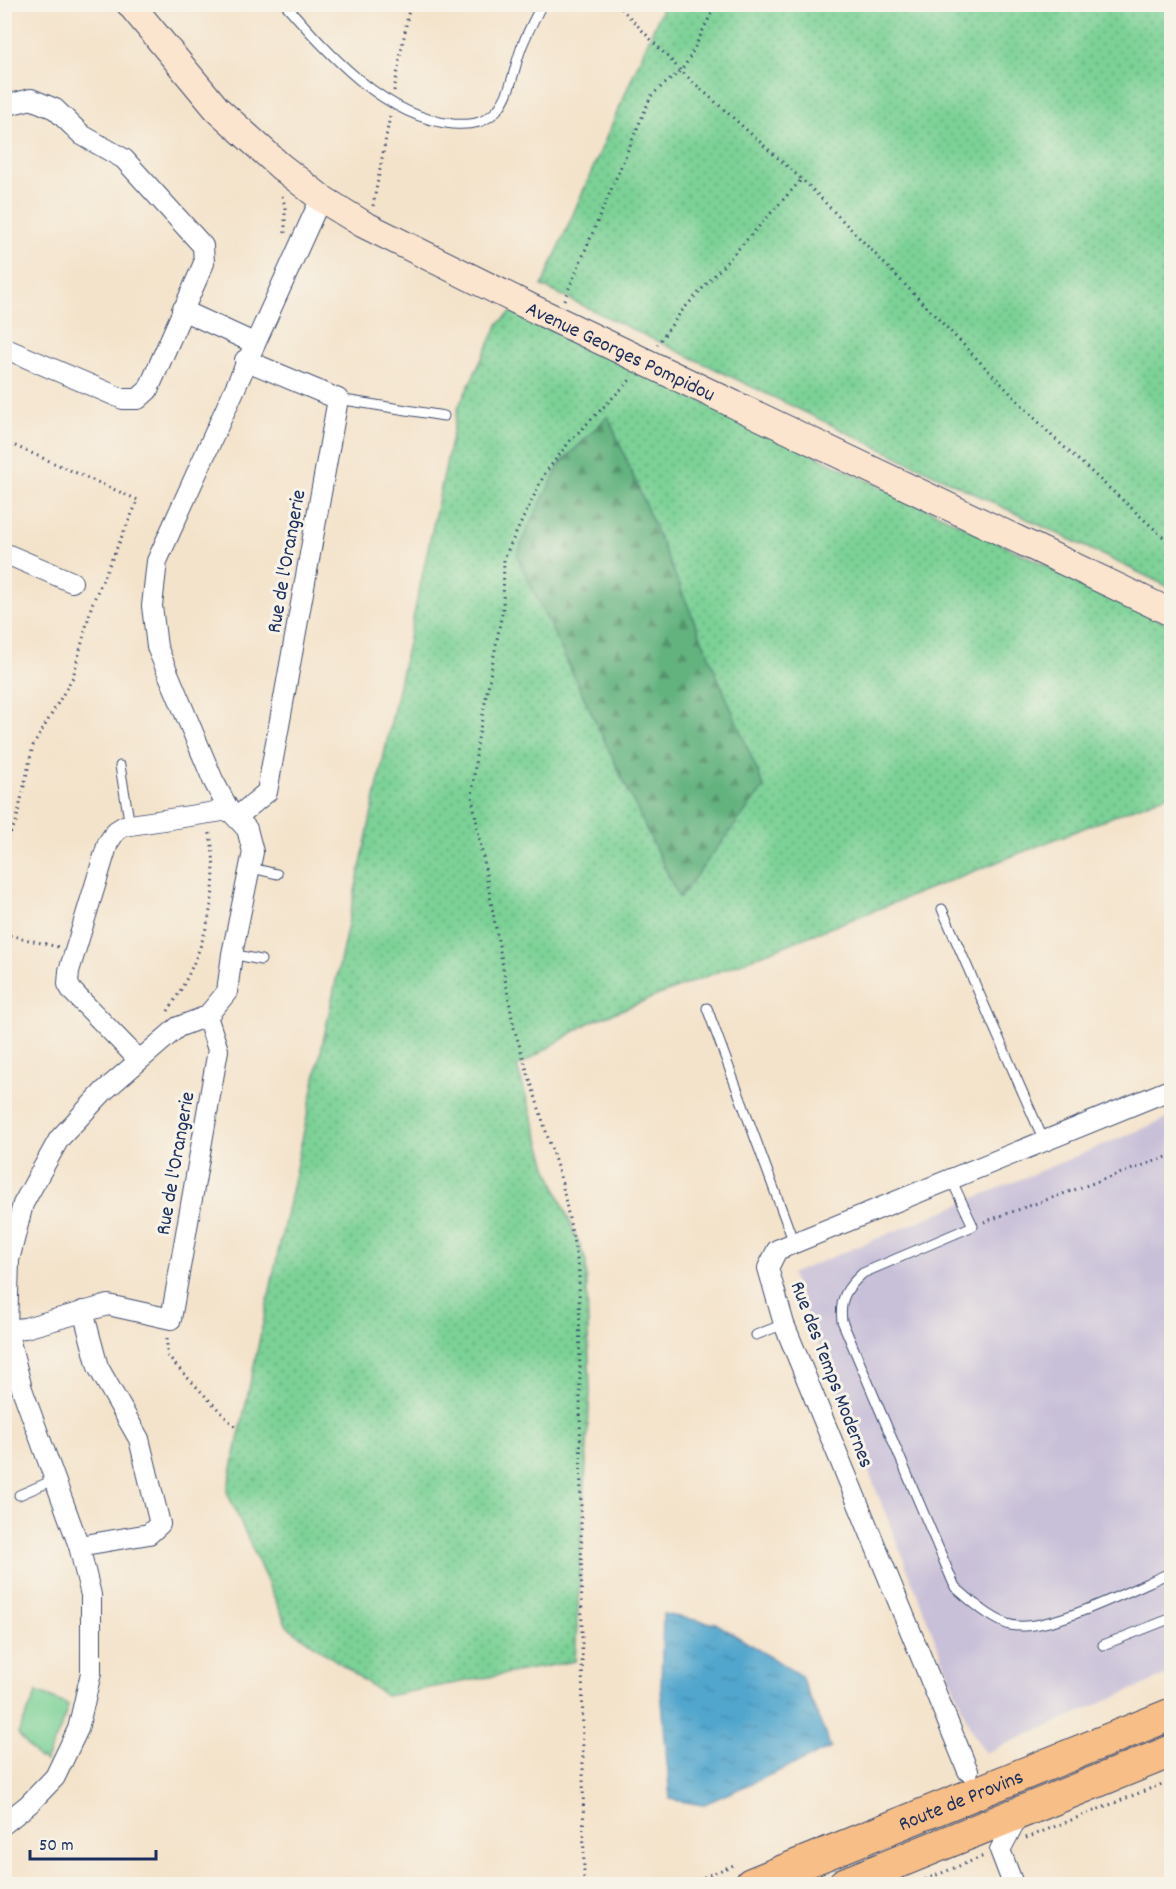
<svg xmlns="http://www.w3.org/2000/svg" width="1176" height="1889" font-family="Dekko,sans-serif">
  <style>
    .industrial { fill: #c8bfd8 }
    .grass { fill: url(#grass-dots); stroke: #4b807a; stroke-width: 1.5 }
    .forest { fill: url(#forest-firs); stroke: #40716e; stroke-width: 1.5 }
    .park { fill: #7bd196; stroke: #4b807a; stroke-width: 1.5 }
    .water { fill: url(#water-ripples); stroke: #366a96; stroke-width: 1.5 }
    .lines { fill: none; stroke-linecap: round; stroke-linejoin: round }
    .lane-casing { stroke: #3c4a6e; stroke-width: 11 }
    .street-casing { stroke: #3c4a6e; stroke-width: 22 }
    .secondary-casing { stroke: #3c4a6e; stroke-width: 29 }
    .primary-casing { stroke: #3c4a6e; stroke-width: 34 }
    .path { stroke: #3c4a6e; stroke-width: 3; stroke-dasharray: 1.5 4.5; stroke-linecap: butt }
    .lane { stroke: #fff; stroke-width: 9 }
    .street { stroke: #fff; stroke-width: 20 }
    .secondary { stroke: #fce5cf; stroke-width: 27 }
    .primary { stroke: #f7be87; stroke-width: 32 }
    .labels { text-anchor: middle; stroke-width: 6; stroke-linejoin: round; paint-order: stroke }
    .street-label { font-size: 21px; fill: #1b2f5e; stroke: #f7f3e8 }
  </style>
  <defs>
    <pattern id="grass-dots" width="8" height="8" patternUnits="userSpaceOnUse" patternTransform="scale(1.5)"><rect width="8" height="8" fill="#7bd196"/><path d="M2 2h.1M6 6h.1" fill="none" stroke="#64aa7e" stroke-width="1.8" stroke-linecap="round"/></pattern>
    <pattern id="forest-firs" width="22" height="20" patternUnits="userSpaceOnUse" patternTransform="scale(1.5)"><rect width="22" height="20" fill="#64b37f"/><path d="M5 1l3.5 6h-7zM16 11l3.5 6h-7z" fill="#52926b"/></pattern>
    <pattern id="water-ripples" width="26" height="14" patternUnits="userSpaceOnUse" patternTransform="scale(1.5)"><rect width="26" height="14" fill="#51a6cd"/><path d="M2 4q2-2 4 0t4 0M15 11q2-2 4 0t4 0" fill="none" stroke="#4288aa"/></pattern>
  </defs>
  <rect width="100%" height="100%" fill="#f7f3e8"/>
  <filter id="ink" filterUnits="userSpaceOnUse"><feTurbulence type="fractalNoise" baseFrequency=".0167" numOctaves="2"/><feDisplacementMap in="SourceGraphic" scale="12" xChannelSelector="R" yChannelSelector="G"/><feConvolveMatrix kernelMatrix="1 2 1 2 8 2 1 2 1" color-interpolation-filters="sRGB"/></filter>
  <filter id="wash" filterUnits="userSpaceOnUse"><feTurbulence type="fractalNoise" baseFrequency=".008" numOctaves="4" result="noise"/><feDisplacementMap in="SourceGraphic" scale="24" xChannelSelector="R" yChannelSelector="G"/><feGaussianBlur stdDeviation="1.35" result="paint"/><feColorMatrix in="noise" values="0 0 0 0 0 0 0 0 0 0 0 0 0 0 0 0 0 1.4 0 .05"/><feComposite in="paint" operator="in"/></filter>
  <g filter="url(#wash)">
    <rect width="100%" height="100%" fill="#f4e3cb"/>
    <polygon class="industrial" points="1171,1117 1171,1673 985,1753 970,1728 791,1274"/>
    <g class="grass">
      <polygon points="664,4 1171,5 1171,588 542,286"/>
      <polygon points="513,311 1171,625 1171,798 1170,794 588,1023 517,1067 548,1169 586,1261 590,1392 575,1661 386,1696 287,1626 227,1492 458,408 499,323"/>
    </g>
    <polygon class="forest" points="608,416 764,787 679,898 517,556 526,532 561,463"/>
    <polygon class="park" points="37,1692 68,1705 63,1723 45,1762 41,1758 39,1759 18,1734"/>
    <polygon class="water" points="663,1614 717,1624 801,1676 831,1748 702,1805 670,1799 661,1688"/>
  </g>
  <g filter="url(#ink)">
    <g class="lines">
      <defs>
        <g id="lane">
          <path d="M285,4C328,53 384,117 453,124C471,125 485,124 498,109C512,92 514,66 522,46C528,31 535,18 542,4"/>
          <polyline points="338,399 444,416"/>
          <polyline points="120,766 130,826"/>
          <polyline points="248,867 277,874"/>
          <polyline points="942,909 1044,1141"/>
          <polyline points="232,954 261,960"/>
          <polyline points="707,1008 794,1243"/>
          <path d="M951,1179L973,1226L863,1273C847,1287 839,1299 842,1321L955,1587C971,1601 987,1616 1007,1624C1042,1637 1136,1587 1172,1572"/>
          <polyline points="756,1335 784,1324"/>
          <polyline points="19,1495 56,1479"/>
          <polyline points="1103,1645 1172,1618"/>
        </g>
        <g id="street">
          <polyline points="4,106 31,99 55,109 82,135 124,159 203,246 204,263 148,390 138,399 123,399 4,348"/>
          <polyline points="182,310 254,343"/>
          <polyline points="4,553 72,582"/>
          <polyline points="237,817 267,792 338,399 245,360"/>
          <polyline points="139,1060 72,991 68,984 69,971 108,843 116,831 124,826 229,810"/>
          <polyline points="7,1330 25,1328 108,1305 171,1319 218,1050 207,1016"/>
          <polyline points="79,1546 149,1534 160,1524 139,1439 98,1367 83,1311"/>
          <polyline points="968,1771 784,1324 768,1268 777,1250 1172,1089"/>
          <polyline points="4,1824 29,1804 55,1777 78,1729 91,1673 91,1595 79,1546 22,1389 7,1330 9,1260 23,1204 59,1139 104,1091 178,1027 207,1016 227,992 232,954 253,852 247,829 229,810 213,780 157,647 152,606 157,561 321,198"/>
          <polyline points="1013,1884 1000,1850 1020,1812"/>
        </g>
        <g id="secondary">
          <path id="s1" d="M130,4L217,109L280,166L321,198L363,224L534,309L1172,613"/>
        </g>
        <g id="primary">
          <path id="s2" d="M751,1884L1172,1714"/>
          <polyline points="844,1884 1172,1751"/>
        </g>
      </defs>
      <use href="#lane" class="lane-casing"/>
      <use href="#street" class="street-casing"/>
      <use href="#secondary" class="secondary-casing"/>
      <use href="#primary" class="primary-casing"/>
      <g class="path">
        <polyline points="617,4 681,71 809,186 1053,437 1172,545"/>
        <polyline points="394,91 410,4"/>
        <polyline points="282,196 285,206 285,234"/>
        <polyline points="373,206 390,116"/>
        <path d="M564,300L651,96C660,87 671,80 680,71C692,60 704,22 718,4"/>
        <polyline points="657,345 681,312 802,179"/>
        <polyline points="4,441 138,500 92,604 73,677 33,746 16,822 4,845"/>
        <polyline points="4,934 58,947"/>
        <path d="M168,1011C202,959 224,893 209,830"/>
        <polyline points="984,1222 1172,1155"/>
        <polyline points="167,1338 167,1356 235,1427"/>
        <polyline points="1026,1838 1172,1780"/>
        <polyline points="584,1884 579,1269 562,1183 514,1028 472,797 477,745 503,608 504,558 545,473 570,441 632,378"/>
        <polyline points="687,1884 736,1864"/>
        <polyline points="914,1884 984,1856"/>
      </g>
      <use href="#lane" class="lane"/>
      <use href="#street" class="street"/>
      <use href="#secondary" class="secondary"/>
      <use href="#primary" class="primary"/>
    </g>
  </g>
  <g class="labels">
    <g class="street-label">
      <text dy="7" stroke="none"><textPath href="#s1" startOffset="610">Avenue Georges Pompidou</textPath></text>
      <text transform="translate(285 561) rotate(-80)" y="7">Rue de l'Orangerie</text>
      <text transform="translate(174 1163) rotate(-80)" y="7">Rue de l'Orangerie</text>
      <text transform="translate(833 1374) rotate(69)" y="7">Rue des Temps Modernes</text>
      <text dy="7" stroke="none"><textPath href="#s2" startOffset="226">Route de Provins</textPath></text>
    </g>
  </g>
  <rect width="1176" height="1889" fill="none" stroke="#f7f3e8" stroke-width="24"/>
  <path d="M30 1850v9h126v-9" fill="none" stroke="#1b2f5e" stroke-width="3"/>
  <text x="39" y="1850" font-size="18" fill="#1b2f5e" stroke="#f7f3e8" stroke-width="4.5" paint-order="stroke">50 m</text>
</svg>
